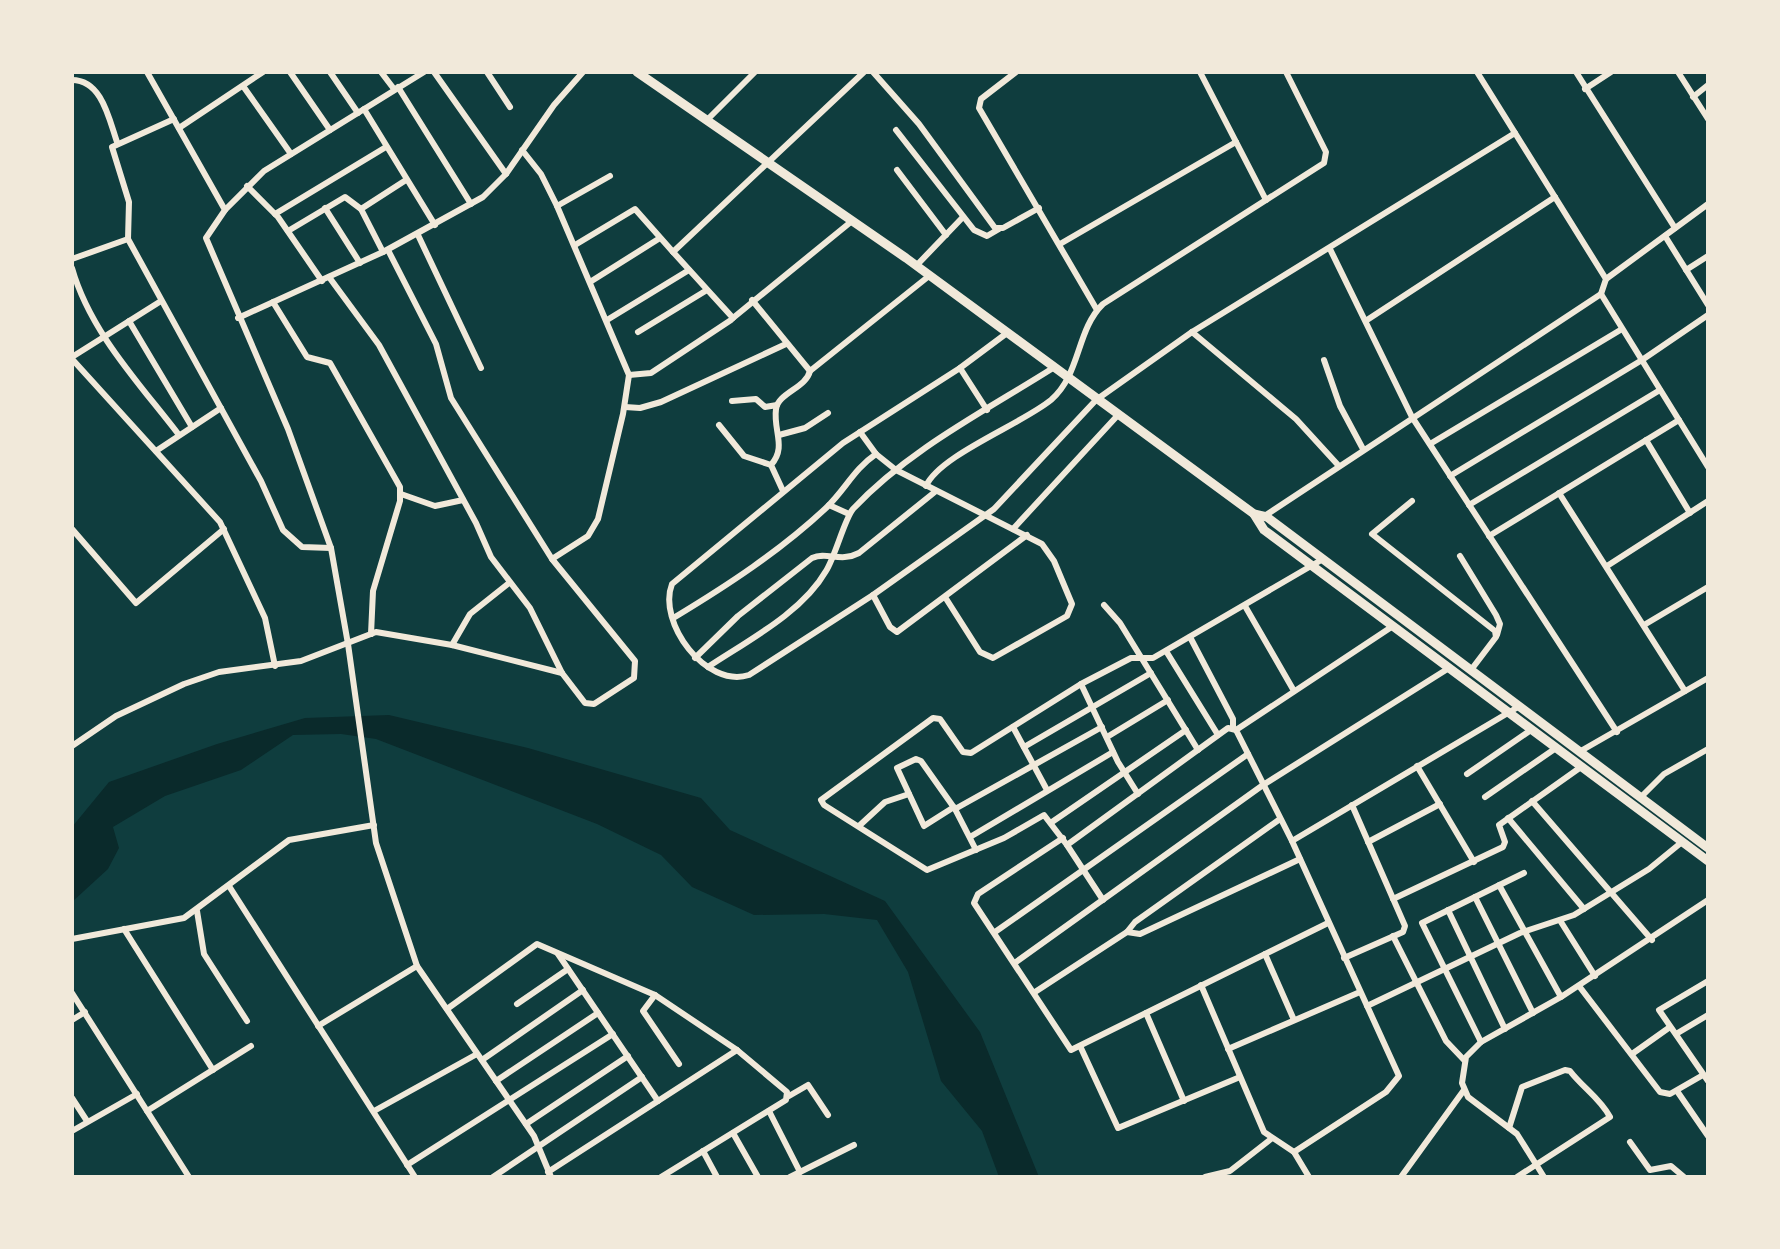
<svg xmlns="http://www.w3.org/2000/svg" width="1780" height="1249" font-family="Georgia,serif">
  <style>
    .water { fill: #0a2a2b }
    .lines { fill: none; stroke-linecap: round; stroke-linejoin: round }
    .minor { stroke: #f1e9da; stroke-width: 6 }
    .trunk { stroke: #f1e9da; stroke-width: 9 }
  </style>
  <rect width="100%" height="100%" fill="#0f3d3e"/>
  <polygon class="water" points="389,715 528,748 701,798 730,830 885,901 980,1032 1039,1177 999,1177 982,1131 941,1081 908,972 877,920 824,914 754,915 692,887 661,855 597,824 376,739 341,734 293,735 241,770 165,796 113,827 119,848 108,869 72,902 72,827 109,782 217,744 305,718"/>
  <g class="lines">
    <g class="minor">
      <polyline points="147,72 225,210 206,238 288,429 331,548 348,644 376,843 417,966 534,1136 551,1177"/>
      <polyline points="290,72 330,130"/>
      <polyline points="330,72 358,113"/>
      <polyline points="381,72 394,89"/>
      <polyline points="434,72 506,174"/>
      <polyline points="487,72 510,107"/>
      <polyline points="873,72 919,124 995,228 1003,228 1039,208"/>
      <polyline points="1016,72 981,99 979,108 1097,310"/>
      <polyline points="1200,72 1266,200"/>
      <polyline points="1477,72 1606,279 1601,294"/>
      <polyline points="1576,72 1675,228"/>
      <polyline points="1678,72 1708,119"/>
      <path d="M72,80C102,80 109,119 117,142"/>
      <polyline points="243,86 291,154"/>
      <polyline points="398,87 471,204"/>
      <polyline points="1585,89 1611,72"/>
      <polyline points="1693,97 1708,85"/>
      <polyline points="364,109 435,225"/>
      <polyline points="174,119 112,147 129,202 128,239 261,481 283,530 302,547 331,548"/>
      <polyline points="706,121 755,72"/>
      <polyline points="179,128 263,72"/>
      <polyline points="896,130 974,230 987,236 999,229"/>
      <polyline points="522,150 541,174 557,206 629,375 623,414 598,519 588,536 552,559"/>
      <polyline points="897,170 946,235"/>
      <polyline points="247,186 278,217 322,281"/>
      <polyline points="557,206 610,176"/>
      <polyline points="325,208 360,263"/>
      <polyline points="225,210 264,171 424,72"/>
      <polyline points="275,214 386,147"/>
      <polyline points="288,231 345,197 361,209"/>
      <polyline points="418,235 481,368"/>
      <polyline points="1665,236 1708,305"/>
      <polyline points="1060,244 1236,142"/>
      <polyline points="575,245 635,209 673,252"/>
      <polyline points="1330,249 1412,417 1617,732"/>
      <polyline points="383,252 361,209 406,180"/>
      <polyline points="72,259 128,239"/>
      <polyline points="916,266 963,217"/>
      <path d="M72,268C90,332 140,384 179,435"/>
      <polyline points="1686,270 1708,256"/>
      <polyline points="329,277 379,345 476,523 491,557 530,608 562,673 585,703 594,704 634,678 635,661 552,559 451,398 436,344 388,250"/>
      <polyline points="1606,279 1708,204"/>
      <polyline points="590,282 660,238"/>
      <polyline points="752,300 810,371 929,276"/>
      <polyline points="273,302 307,357 330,363 400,487 400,501 373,591 371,634"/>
      <polyline points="238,318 383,252 483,197 506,174 554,105 583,72"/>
      <polyline points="733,318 852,221"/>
      <polyline points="607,320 689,270"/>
      <polyline points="1367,320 1555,197"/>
      <polyline points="129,321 192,427"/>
      <polyline points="638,332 707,290"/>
      <polyline points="1192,332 1296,419 1338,465"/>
      <path d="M1007,333L960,368L843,443L672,584C657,622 706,689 749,675L873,595L994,509L1096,400L1192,332L1515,133"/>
      <polyline points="72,357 161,301"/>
      <polyline points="72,359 220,522 265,618 275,666"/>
      <polyline points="1324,360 1340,406 1363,449"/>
      <polyline points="960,368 987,410"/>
      <polyline points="629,375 651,373 731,320 733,318 673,252 864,72"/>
      <polyline points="732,401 756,399 765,407 777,405"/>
      <polyline points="625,407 640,408 661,402 786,344"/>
      <polyline points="719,425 744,456 771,465"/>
      <polyline points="860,432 876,454 896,470 1042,544 1054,561 1072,604 1067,616 993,658 980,652 945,597"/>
      <polyline points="779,435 805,428 828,413"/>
      <polyline points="1646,440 1690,513"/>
      <polyline points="1430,444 1622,329"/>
      <polyline points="156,451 221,408"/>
      <polyline points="1450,476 1642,360 1708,315"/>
      <path d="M926,486C940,455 1020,425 1051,400C1081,374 1076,330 1103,304L1324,163L1326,152L1286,72"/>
      <path d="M783,491L771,465C787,447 773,431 776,409C778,393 806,388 810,371"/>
      <polyline points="1559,493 1685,691"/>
      <polyline points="401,494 435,506 463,500"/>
      <polyline points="1412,501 1372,534 1495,631 1496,637 1471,670"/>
      <polyline points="829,505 849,514"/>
      <polyline points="1469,505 1660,390"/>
      <polyline points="1263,517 1601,294 1708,467"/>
      <polyline points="72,529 136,603 224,529"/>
      <polyline points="1013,529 1118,415"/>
      <polyline points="1489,536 1679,420"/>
      <polyline points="1460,556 1496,615 1500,624 1497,635"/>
      <polyline points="1607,566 1708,501"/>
      <polyline points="873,595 890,627 897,632 1027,535"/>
      <polyline points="1104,605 1120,623 1198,750"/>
      <polyline points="1245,606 1294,691"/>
      <path d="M675,617C728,585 780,551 826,508C845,490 854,469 876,454"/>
      <polyline points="1644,625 1708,587"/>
      <polyline points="1190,637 1233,719 1233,728"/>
      <polyline points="452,645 470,614 509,583"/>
      <polyline points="1166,651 1218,735"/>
      <path d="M695,658L738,616L812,558C827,551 840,563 859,553L936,491"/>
      <path d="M708,667C747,641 802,613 826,571C835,557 845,518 853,509C908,450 985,411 1053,368"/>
      <polyline points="1081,684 1118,762 1138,794"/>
      <polyline points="1013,727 1047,790"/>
      <polyline points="1107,737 1168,700"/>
      <polyline points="72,746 116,716 184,684 219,672 301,661 376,632 452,645 562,673"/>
      <polyline points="1024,747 1151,673"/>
      <polyline points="1579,752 1708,678"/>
      <polyline points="1417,766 1474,862"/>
      <polyline points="1467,774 1531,730"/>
      <polyline points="1485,797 1556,748"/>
      <polyline points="1640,798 1664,774 1708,749"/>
      <polyline points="1532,801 1652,940"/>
      <polyline points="954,807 924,826 897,768 916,759 921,761 955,809 976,850"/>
      <polyline points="955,809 1102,727"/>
      <polyline points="1508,818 1584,909"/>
      <polyline points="1052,822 1186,730"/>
      <polyline points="859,826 885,802 909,794"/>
      <polyline points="970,837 1113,752"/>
      <polyline points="1063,838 978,894 974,903 1071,1050 1328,923"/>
      <polyline points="1292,841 1236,730 1393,626"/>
      <polyline points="1368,842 1440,804"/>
      <polyline points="1067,845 1044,815 1004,838 927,870 824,805 821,800 933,718 940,719 963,752 971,753 1081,684 1131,658 1153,658 1323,559"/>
      <polyline points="1499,885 1561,997"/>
      <polyline points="229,886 415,1177"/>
      <polyline points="1475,897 1533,1013"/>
      <polyline points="1393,899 1503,847 1505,842 1499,825 1581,767"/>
      <polyline points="1103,900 1067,845 1228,728 1236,730"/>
      <polyline points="1448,910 1505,1029"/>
      <polyline points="197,911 204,954 247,1021"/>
      <polyline points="1561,922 1595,976"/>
      <polyline points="124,929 213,1070"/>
      <polyline points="995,932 1248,754"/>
      <polyline points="1127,932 1140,934 1300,859"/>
      <polyline points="1393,936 1446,1041 1465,1061"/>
      <polyline points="72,939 184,918 289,840 374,825"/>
      <polyline points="558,954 658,1101"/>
      <polyline points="1265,954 1294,1020"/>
      <polyline points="1344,958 1403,932 1405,926 1352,805"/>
      <polyline points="1016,962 1263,785 1449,668"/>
      <polyline points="1708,981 1659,1010 1708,1081"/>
      <polyline points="1201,985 1264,1132 1294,1152 1309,1177"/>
      <polyline points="1579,986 1660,1092 1670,1094 1703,1075"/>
      <polyline points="1035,992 1127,932 1135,922 1280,819"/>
      <polyline points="72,993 189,1177"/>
      <polyline points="655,995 643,1011 679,1064"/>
      <polyline points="517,1004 568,969"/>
      <polyline points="1367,1006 1520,933 1574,915 1649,869 1682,842"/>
      <polyline points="447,1009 537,944 655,995 737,1050 787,1092 786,1100 661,1177"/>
      <polyline points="1146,1013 1184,1101"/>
      <polyline points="72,1020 85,1012"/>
      <polyline points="318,1026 417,966"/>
      <polyline points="1676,1034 1708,1015"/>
      <polyline points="1481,1042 1422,923 1524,873"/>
      <polyline points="1081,1048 1118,1128 1240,1077"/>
      <polyline points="1228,1049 1360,992"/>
      <polyline points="1632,1054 1670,1027"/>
      <polyline points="482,1060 583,990"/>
      <polyline points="496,1081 598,1013"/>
      <polyline points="1677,1091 1708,1136"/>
      <polyline points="789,1096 808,1085 828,1115"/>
      <polyline points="72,1098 87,1121"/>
      <polyline points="147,1111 251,1046"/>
      <polyline points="374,1111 477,1054"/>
      <polyline points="769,1111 800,1172"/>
      <polyline points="526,1124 628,1056"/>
      <path d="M1509,1128L1522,1087L1565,1070L1570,1071C1583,1088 1600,1098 1610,1117L1517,1177"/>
      <polyline points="72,1131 137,1094"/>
      <polyline points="733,1133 758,1177"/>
      <polyline points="1630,1142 1650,1170 1671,1166 1684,1177"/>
      <polyline points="703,1151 717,1177"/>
      <polyline points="1294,1152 1386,1092 1399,1076 1292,841 1518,707"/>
      <polyline points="407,1165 613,1034"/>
      <polyline points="548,1172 737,1050"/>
      <polyline points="493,1177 642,1077"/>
      <polyline points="790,1177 854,1145"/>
      <polyline points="1205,1177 1230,1171 1271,1139"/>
      <polyline points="1401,1177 1464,1090"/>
      <polyline points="1544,1177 1517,1134 1468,1097 1462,1083 1466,1057 1481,1042 1561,997 1708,900"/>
    </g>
    <g class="trunk">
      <polyline points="637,72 906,258 1254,514 1267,517 1708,848"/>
      <polyline points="1254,514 1264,530 1708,861"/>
    </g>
  </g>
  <rect width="1780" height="1249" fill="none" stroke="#f1e9da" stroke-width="148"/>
</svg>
